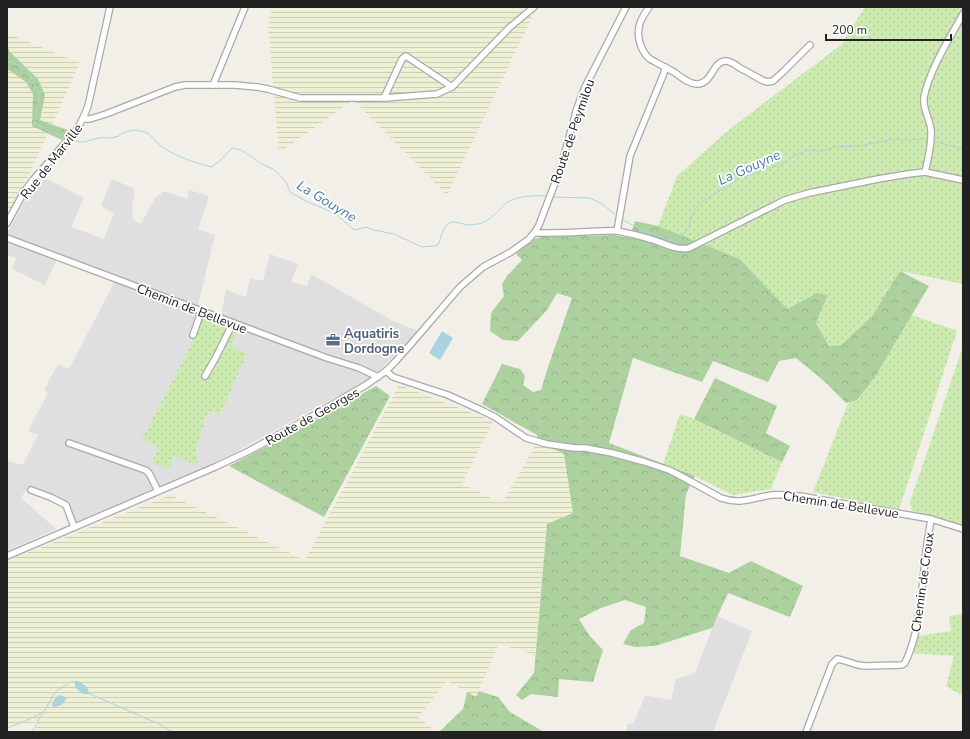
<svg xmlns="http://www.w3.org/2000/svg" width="970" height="739" font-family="'Nunito Sans',sans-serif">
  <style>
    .residential { fill: #e0dfdf }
    .farmland { fill: url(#farmland-rules) }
    .grass { fill: url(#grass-dots) }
    .forest { fill: url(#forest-crowns) }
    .water { fill: #aad3df }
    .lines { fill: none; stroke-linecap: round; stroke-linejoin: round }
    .stream { stroke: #aad3df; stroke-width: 1 }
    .minor-casing { stroke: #a9a9a9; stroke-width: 8 }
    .minor { stroke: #fff; stroke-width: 5.5 }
    .labels { text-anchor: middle; stroke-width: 3.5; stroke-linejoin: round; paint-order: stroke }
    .street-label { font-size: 13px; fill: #222; stroke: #fff }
    .service-label { font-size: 13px; font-weight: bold; fill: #4e5e75; stroke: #fff; text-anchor: start }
    .water-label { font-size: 14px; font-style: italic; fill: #4a7aab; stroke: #fff }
  </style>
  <defs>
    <pattern id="farmland-rules" width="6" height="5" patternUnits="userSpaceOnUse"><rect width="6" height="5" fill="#eef0d5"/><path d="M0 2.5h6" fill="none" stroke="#ccceb7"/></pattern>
    <pattern id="grass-dots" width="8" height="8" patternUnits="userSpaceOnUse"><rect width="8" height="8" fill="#cdebb0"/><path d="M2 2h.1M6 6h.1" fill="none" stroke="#b0c997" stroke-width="1.8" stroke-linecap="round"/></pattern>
    <pattern id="forest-crowns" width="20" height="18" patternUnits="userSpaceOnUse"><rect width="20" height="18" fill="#add19e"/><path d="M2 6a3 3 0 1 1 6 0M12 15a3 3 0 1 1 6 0" fill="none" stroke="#95b388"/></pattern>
  </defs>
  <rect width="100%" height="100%" fill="#f2efe9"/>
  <g class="residential">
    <polygon points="41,176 84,198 71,227 104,239 114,213 101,206 112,179 135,189 132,209 133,220 141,224 155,198 164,191 187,199 189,190 209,196 198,229 215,235 198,305 221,314 226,290 246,297 250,278 263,281 270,254 298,264 291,282 307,286 311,274 393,321 418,331 380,370 365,383 330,400 234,453 199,470 76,522 69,504 28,487 21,498 56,529 7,551 7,461 23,465 38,435 28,431 48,393 44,390 58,364 69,369 117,277 59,255 45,285 12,269 16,258 7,255 7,233 33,186"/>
    <polygon points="717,616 752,631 713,732 627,732 627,724 634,723 645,695 671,700 676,679 695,673"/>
  </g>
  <g class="farmland">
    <polygon points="272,7 537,7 447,195 353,100 279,153 268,27"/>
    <polygon points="7,33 80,63 16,203 7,217"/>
    <polygon points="399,385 493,421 462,484 502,503 538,441 564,454 573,513 547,524 535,655 499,644 476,697 447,681 418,717 437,732 34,732 38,722 7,726 7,561 170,495 305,560"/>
  </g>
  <g class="grass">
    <polygon points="865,7 963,7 963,284 900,271 872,316 841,345 829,346 816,323 828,295 817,293 787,309 740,259 658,226 677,176 731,128 841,45"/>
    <polygon points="204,315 238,328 231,347 247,353 220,415 208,410 196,449 198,465 174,457 169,468 151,464 159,447 142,439 185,358"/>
    <polygon points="912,315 957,331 899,510 813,492 847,406 850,402 857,400 875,377"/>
    <polygon points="963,346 963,526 912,511 910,502"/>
    <polygon points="680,414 694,419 782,462 771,489 733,495 695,476 663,464"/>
    <polygon points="963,614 963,696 946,686 954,656 911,653 918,636 951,631 949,616"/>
  </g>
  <g class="forest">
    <polygon points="7,45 10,52 38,79 45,95 40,120 70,131 62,140 32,126 33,94 26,82 7,69"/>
    <polygon points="635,221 658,226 740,259 787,309 817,293 828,295 816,323 829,346 841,345 872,316 900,271 929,286 875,377 857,400 846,403 824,381 796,358 779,361 768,382 713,361 702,382 633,358 609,443 695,476 686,494 680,556 729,573 751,561 803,586 790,617 728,593 712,628 655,646 635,647 623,644 631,630 644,623 646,607 625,600 601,608 579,619 589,635 603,650 593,682 559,679 558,697 531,694 522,700 516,695 534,673 547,524 573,513 564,454 538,441 537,435 482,404 502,364 520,369 525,376 523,385 533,392 541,390 548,367 572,298 557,293 547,310 518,341 503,340 490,331 491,313 504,296 502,284 507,276 522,260 516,254 531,240 541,237 614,235 630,238"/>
    <polygon points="715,378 777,406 766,433 790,446 782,462 694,419"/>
    <polygon points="376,386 390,396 324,517 229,466 277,441"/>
    <polygon points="479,691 498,697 510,712 544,732 439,732 463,709 467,692 476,697"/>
  </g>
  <g class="water">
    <polygon points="442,331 453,338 440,360 429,353"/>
    <path d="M75,681H78C83,684 90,687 88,694C82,695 79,691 75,687Z"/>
    <path d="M60,695L67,698C63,704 61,706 54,707L52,705C53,700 56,697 60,695Z"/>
  </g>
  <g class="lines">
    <g class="stream">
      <polyline points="7,60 13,63 22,66 28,72 39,93 39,104 35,117 35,123 47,130 68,138"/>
      <path d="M71,139C83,146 89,139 100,138C105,137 110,139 115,137C118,137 118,136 121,134C127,131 134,129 141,131C151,132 156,144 165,149C179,157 195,163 211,167L221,160L232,148L241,150L262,164L273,169L279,174L287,184L290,192L304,200L336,214L354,230L366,227L374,230L394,234L422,247L434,246L438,245C441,238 443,227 449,223C454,220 462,224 467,225C471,225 476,224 479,224C492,221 499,208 508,202C516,196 537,195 547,196"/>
      <polyline points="933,141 963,149"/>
      <polyline points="552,197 590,198 602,204 617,216"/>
      <polyline points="621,219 644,231 677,242 681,239 688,228 695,209 700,204 714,194 730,185 740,178 779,165 798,154 807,150 821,151 834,147 859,146 894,139 903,140 928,139"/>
      <polyline points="71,682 75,682"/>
      <polyline points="88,693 161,725 168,730 175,732"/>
      <path d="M7,728C13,726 41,715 44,711C53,699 51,691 68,684"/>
      <polyline points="32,732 43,713"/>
    </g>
    <defs>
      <g id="minor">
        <path d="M649,7C646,12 642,17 640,23C636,35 640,51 650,59C653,61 658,63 661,65C665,67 670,70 674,72C681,77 690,85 698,84C713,83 713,59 727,61C732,62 736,65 740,68C748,72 756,77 764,81L768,82L773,81L784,71L810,45"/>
        <polyline points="213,85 245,7"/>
        <polyline points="384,98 402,59 406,56 452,87"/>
        <polyline points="83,119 90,119 106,114 175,87 185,85 235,85 257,87 268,89 300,98 384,98 437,94 452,87 509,28 534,7"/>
        <path d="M925,172C928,159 932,144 931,130C930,119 922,108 924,97C930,69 949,39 963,14"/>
        <path d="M7,223L24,192L33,180L74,133C81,124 84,117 88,106L110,7"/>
        <polyline points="617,231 630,156 664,73 665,67"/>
        <path d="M535,232L537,233C551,233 566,233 580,232C593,232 605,230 617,231C629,233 640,236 650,239C663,242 675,251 689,248L785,200L809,193L878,179L908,174L925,172L963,180"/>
        <polyline points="7,238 327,358 359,368 378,377"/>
        <polyline points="193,335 199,318 200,311"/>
        <path d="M386,371L393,377L448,395L481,410L495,417L526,438L547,444L575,448H585L612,453L645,462L669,470L677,474L721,498C741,505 752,498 771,495C781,494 790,495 800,496L931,519L963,529"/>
        <polyline points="205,376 216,357 233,323"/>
        <polyline points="69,443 145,470 149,473 158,491"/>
        <polyline points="31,490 50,497 66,505 74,527"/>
        <polyline points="7,556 215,467 249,451 309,418 366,385 386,371 395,362 411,344 460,287 483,267 511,252 529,239 535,232 539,225 561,167 577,108 585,87 626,7"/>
        <path d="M806,732L832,664L837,659L842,660L858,665L865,666L902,665L905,663C920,631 921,596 925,561C926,547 929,533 931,519"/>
      </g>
    </defs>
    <use href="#minor" class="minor-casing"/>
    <use href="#minor" class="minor"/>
  </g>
  <defs>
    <symbol id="office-bare" viewBox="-9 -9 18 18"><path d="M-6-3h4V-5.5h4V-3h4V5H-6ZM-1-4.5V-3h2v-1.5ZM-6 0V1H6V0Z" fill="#5c6f8a" stroke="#fff" stroke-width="2.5" paint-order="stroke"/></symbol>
  </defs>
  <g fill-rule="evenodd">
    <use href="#office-bare" x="323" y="330" width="20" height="20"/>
  </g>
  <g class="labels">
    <g class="street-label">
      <text transform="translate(572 131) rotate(-71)" y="5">Route de Peymilou</text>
      <text transform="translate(51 161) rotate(-52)" y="5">Rue de Marville</text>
      <text transform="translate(192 308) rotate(21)" y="5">Chemin de Bellevue</text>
      <text transform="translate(312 416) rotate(-29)" y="5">Route de Georges</text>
      <text transform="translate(841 504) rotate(9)" y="5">Chemin de Bellevue</text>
      <text transform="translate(922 582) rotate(-82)" y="5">Chemin de Croux</text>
    </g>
    <g class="service-label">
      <text x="344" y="338">Aquatiris<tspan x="344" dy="15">Dordogne</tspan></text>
    </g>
    <g class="water-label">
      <text transform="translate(749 167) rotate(-24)" y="5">La Gouyne</text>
      <text transform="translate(327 201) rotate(31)" y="5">La Gouyne</text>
    </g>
  </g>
  <rect width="970" height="739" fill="none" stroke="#222222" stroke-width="16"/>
  <path d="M826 34v6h125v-6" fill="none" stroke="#222222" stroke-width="2"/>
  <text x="832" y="34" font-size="12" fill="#222222" stroke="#ffffff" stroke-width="3" paint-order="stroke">200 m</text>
</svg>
